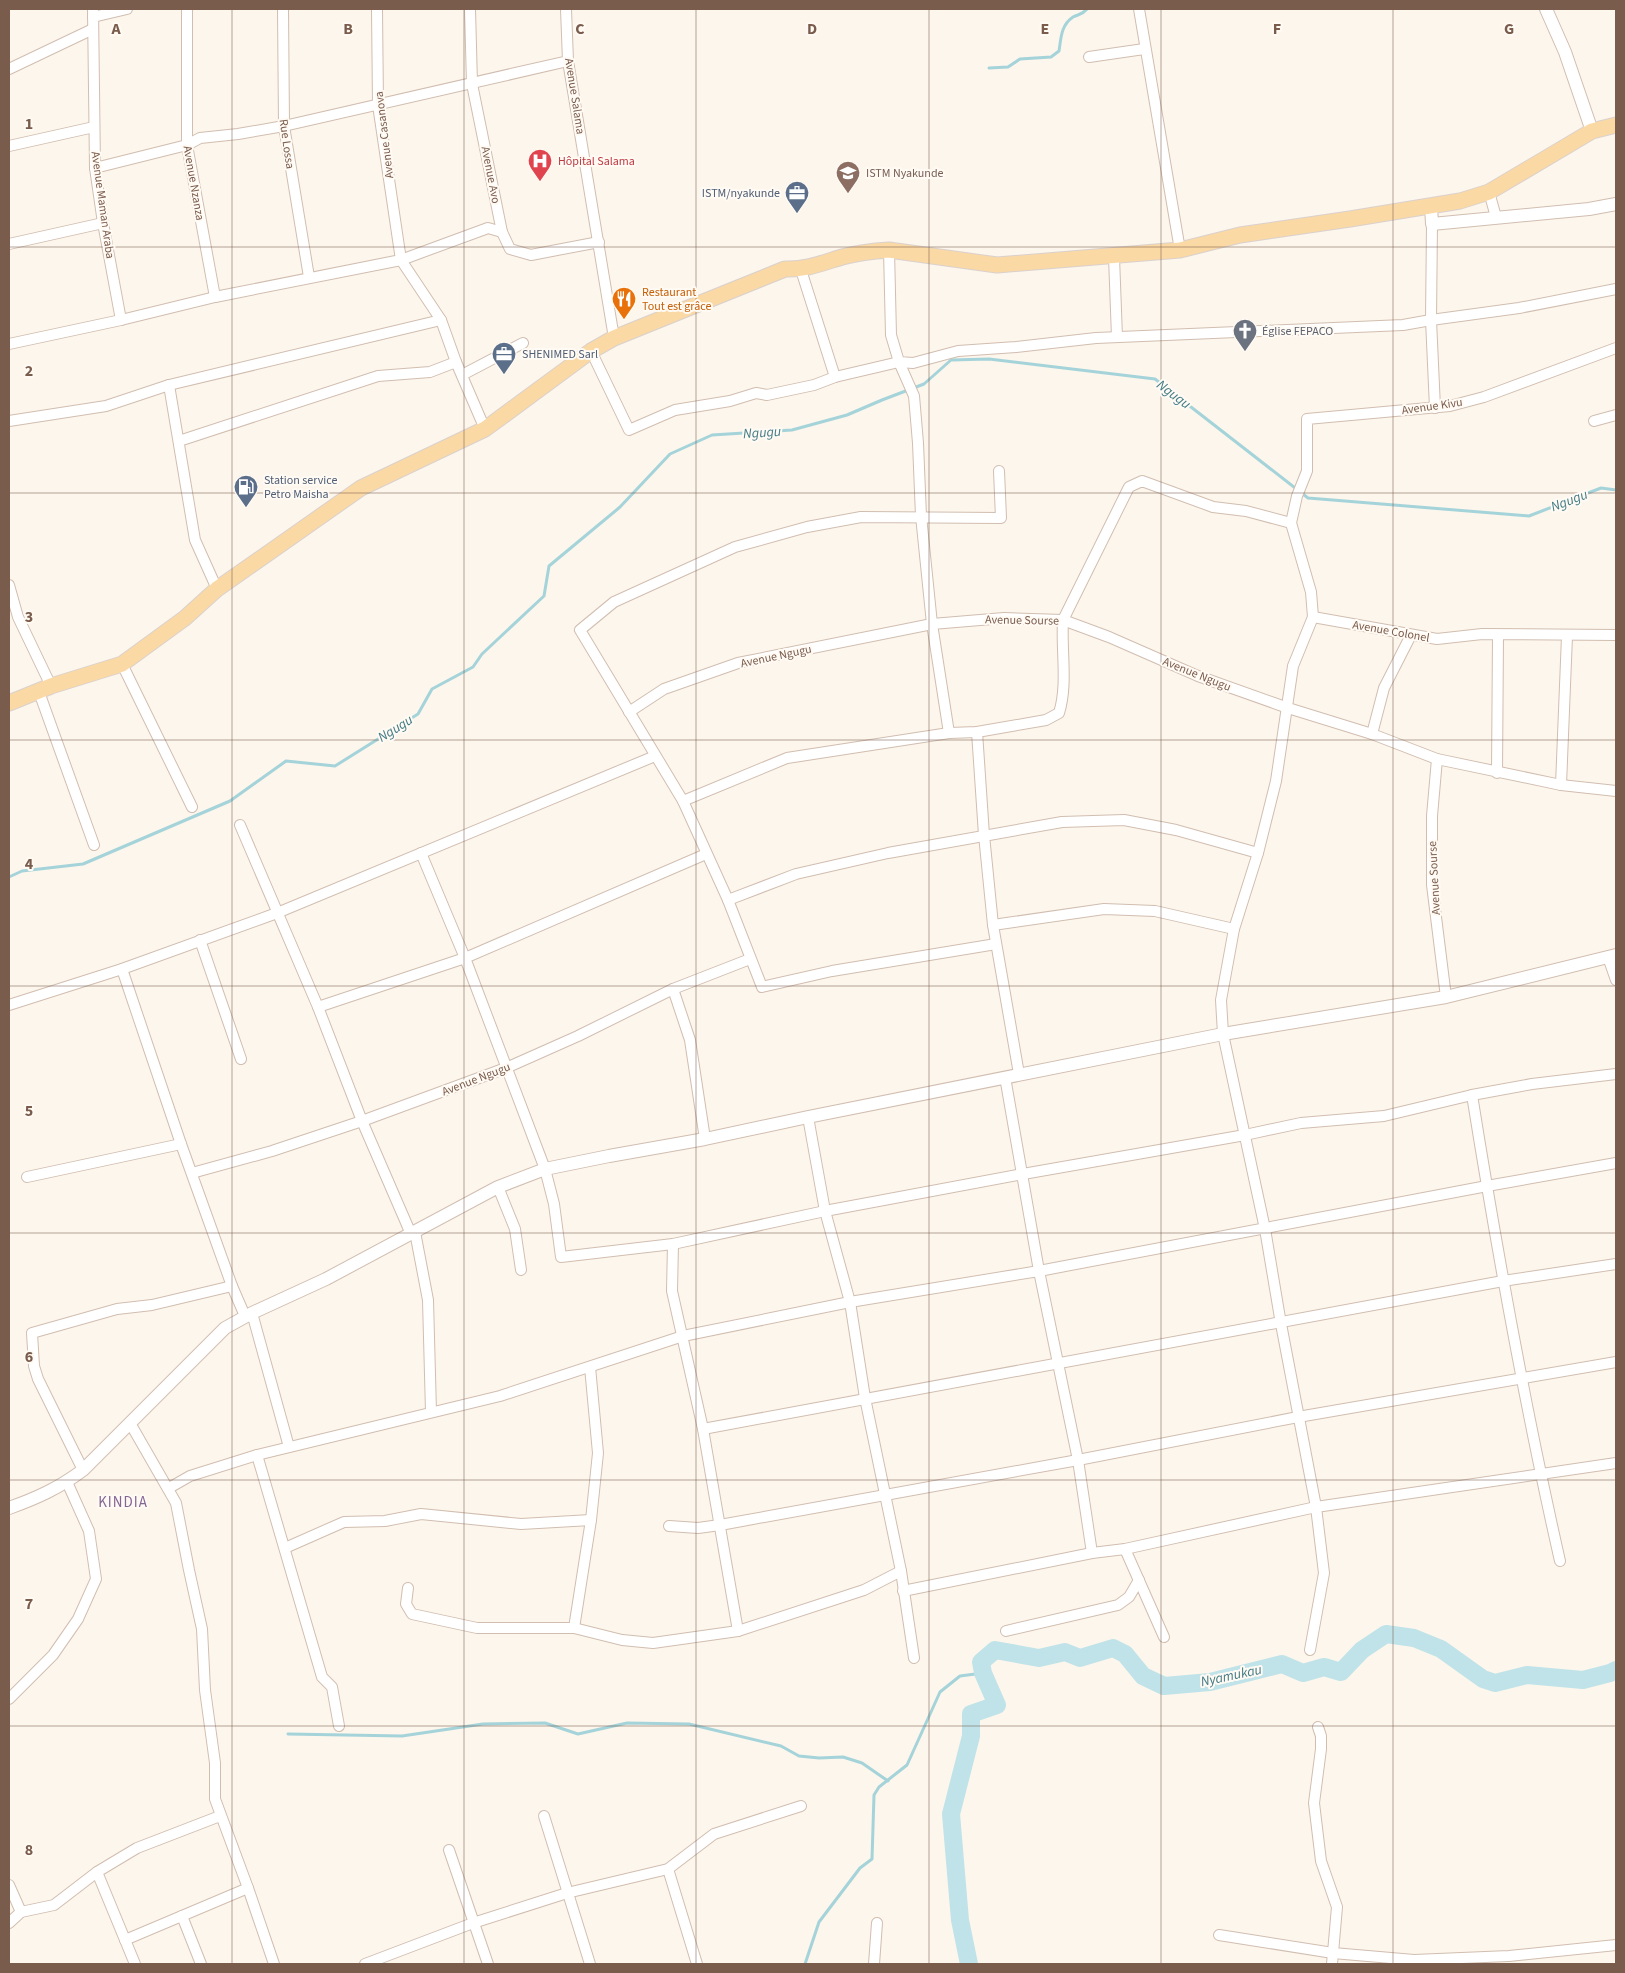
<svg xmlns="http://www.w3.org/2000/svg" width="1625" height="1973" font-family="'Source Sans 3',sans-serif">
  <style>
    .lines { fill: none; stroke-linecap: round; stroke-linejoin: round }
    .stream { stroke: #a5d3da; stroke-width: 3 }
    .river { stroke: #bfe3e8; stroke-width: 18 }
    .minor-casing { stroke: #d1beb0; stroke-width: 12 }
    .tertiary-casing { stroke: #d1beb0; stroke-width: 14 }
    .primary-casing { stroke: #dad1cd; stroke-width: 17 }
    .minor { stroke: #fff; stroke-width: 10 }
    .tertiary { stroke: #fff; stroke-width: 12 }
    .primary { stroke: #fbd9a5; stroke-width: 15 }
    .grid { fill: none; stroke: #7a5c4d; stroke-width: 1; stroke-opacity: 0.55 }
    .labels { text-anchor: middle; stroke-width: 4; stroke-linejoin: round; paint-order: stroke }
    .street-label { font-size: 12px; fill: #7a5c4d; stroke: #fffaf3 }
    .health-label { font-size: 12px; fill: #be3a42; stroke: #fffaf3; text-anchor: start }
    .education-label { font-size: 12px; fill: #785e54; stroke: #fffaf3; text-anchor: start }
    .service-label { font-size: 12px; fill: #4e5e75; stroke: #fffaf3; text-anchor: start }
    .food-label { font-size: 12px; fill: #c56008; stroke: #fffaf3; text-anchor: start }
    .worship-label { font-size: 12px; fill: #5b616d; stroke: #fffaf3; text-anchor: start }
    .water-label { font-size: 14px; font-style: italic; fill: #437c86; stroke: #fffaf3 }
    .quarter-label { font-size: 15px; letter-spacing: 1px; fill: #846695; stroke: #fffaf3 }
    .grid-label { font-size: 16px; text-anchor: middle; font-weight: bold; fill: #7a5c4d; stroke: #fffaf3; stroke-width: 4; stroke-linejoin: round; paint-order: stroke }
  </style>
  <rect width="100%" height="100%" fill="#fdf6ec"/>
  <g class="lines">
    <g class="stream">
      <path d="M989,68L1008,67L1020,59L1051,57L1059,51C1061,38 1061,25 1073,17C1079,14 1082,15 1087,9"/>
      <polyline points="9,877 22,871 83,864 230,801 286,761 335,766 418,714 432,689 473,667 482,654 544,596 549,566 620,507 670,454 712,435 792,430 847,415 882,400 924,384 951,360 989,359 1155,379 1308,498 1529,516 1601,488 1616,490"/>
      <polyline points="288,1734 402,1736 483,1724 545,1723 578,1734 627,1723 689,1724 781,1746 799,1756 819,1758 843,1757 862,1763 888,1781"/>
      <polyline points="805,1964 819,1922 860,1868 872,1859 874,1795 879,1787 907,1765 940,1692 960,1676 983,1673"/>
    </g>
    <polyline class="river" points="969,1964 960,1920 951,1814 971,1736 971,1714 997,1705 983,1673 981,1662 995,1650 1039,1658 1065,1652 1080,1658 1113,1648 1125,1654 1143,1676 1164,1686 1210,1682 1282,1664 1303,1673 1324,1667 1341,1672 1362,1650 1386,1634 1414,1638 1441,1649 1483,1679 1495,1683 1527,1675 1583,1680 1610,1673 1616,1670"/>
    <defs>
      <g id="minor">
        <polyline points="93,9 95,168 103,223 121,320"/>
        <polyline points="187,9 187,145 215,297"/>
        <polyline points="283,9 284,126 309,277"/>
        <polyline points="377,9 378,105 401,260 441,320 456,362 485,429"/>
        <polyline points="470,9 472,84 502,232 510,249 531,255 599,242"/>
        <polyline points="566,9 568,61 614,338"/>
        <polyline points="1139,9 1180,250"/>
        <polyline points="93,17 127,9"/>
        <polyline points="1089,57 1144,49"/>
        <polyline points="9,69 93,29"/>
        <polyline points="9,146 94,127"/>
        <polyline points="95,168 187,145 200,138 238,134 284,126 568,61"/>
        <polyline points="1489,192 1496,217"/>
        <polyline points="1432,224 1431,320 1435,408"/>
        <polyline points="9,244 103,223"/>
        <polyline points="889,250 891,335 899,362 913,363 958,351 1016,347 1096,338 1403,325 1431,320 1519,308 1616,289"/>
        <polyline points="1114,257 1117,337"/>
        <polyline points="801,270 835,377"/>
        <polyline points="9,344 121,320 215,297 401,260 488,228 502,232"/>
        <polyline points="591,351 629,430 675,410 730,401 756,393 767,395 814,385 835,377 899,362 914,396 918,443 921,516 932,624 949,733"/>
        <polyline points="462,375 523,343"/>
        <polyline points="169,385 195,540 217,589"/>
        <polyline points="9,421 106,406 169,385 441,320"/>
        <polyline points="1594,421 1616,415"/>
        <polyline points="179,441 378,376 430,372 456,362"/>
        <polyline points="9,585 18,617 51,686"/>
        <polyline points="1313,617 1437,639 1482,634 1616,635"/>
        <polyline points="122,664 192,807"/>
        <polyline points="39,692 94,845"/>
        <polyline points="629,712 664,689 738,663 932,624 1004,618 1063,620 1109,637 1198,676 1288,708 1372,734 1437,759 1561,785 1616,791"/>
        <polyline points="977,732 984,835 993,925 1019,1074"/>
        <polyline points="1372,734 1384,688 1411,635"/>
        <polyline points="1437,759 1432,816 1432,885 1446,997"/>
        <polyline points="1497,773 1498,636"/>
        <polyline points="1561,785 1567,636"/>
        <path d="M683,801L787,758L949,733L977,732L1046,720L1059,713C1068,684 1061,651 1063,620L1129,487L1142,481L1213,507L1246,511L1291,523"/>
        <polyline points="240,825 318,1007 362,1121 411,1234"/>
        <polyline points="421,853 465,958 545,1169 554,1204 561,1257 673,1244 825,1211 1023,1174 1245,1135 1301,1123 1384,1116 1472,1095 1532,1084 1616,1074"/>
        <polyline points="728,900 796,874 888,853 1062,822 1124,820 1176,830 1258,853"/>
        <polyline points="993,925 1104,909 1155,911 1234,929"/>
        <polyline points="200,940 241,1059"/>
        <polyline points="996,944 832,971 762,987 728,900 683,801 580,630 614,602 735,547 807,527 861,517 1001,518 999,471"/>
        <polyline points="1608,957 1616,980"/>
        <polyline points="122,969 181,1144 232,1286 245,1316"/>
        <polyline points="673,989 690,1040 705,1139"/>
        <polyline points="9,1005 122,969 277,913 655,756"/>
        <polyline points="318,1007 465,958 706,854"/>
        <polyline points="1005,1077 1039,1271 1078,1460 1092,1553"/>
        <path d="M1472,1095C1497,1251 1525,1407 1560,1561"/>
        <polyline points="808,1117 825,1211 850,1302 865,1398 901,1571 914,1658"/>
        <polyline points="192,1173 272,1151 362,1121 506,1068 578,1036 673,989 750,959"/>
        <polyline points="27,1177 181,1144"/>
        <polyline points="498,1187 515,1229 521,1270"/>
        <polyline points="415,1232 428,1300 431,1412"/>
        <polyline points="673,1244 672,1291 703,1429 738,1631"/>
        <polyline points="252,1313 289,1447"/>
        <polyline points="130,1423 176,1503 189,1570 202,1629 205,1690 215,1763 215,1799 248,1888 274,1964"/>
        <polyline points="703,1429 1503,1281 1616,1264"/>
        <polyline points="257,1455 322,1677 332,1687 339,1726"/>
        <polyline points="83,1470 38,1379 34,1366 32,1333 117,1309 152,1305 232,1286"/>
        <polyline points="169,1488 190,1476 257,1455 500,1396 683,1336 850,1302 1039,1271 1487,1186 1616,1163"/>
        <polyline points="669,1526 698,1528 720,1525 1078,1460 1298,1417 1616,1362"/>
        <polyline points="285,1548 344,1522 385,1521 421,1514 521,1524 591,1520"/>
        <polyline points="1125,1549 1164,1637"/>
        <polyline points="408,1588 406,1604 412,1614 477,1628 574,1628 622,1640 653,1643 738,1631 864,1590 901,1571"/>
        <polyline points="903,1591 1092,1553 1125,1549 1316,1507 1616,1463"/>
        <polyline points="574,1628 591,1520 598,1453 590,1367"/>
        <polyline points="1006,1631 1118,1605 1129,1597 1139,1580"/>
        <polyline points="1310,1650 1324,1573 1316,1507 1281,1324 1265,1229 1223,1034 1221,1000 1234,929 1258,853 1276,781 1293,666 1313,617 1311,592 1291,523 1297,496 1307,471 1307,419 1450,406 1484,397 1616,348"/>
        <polyline points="9,1699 53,1655 78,1619 96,1579 89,1531 67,1482"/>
        <polyline points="1318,1727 1321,1736 1321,1749 1314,1803 1321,1861 1337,1907 1332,1964"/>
        <polyline points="544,1816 590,1964"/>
        <polyline points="449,1850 488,1964"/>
        <polyline points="668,1869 697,1964"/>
        <polyline points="97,1872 135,1964"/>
        <polyline points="9,1885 21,1912"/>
        <polyline points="182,1916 201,1964"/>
        <polyline points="9,1923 21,1912 54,1905 97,1872 137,1848 220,1816"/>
        <polyline points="1219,1935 1333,1953 1414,1960 1509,1956 1616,1945"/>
        <polyline points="125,1940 248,1888"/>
        <polyline points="365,1964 473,1923 567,1893 668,1869 714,1834 801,1806"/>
        <polyline points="874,1964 877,1923"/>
      </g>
      <g id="tertiary">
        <polyline points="1546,9 1565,52 1592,131"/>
        <polyline points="1431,206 1432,224 1589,209 1616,204"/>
        <path d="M9,1508C37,1498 59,1488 83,1470L225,1328L252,1313L326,1279L498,1187L545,1169L609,1156L705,1139L808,1117L1223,1034L1446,997L1616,955"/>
      </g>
      <path id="primary" d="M9,703L51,686L122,664L185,618L217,589L361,488L485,429L591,351L614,338L785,269C806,270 822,263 842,257C857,253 873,251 889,250L997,265L1180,250L1240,235L1350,219L1460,201L1489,192L1592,131L1616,125"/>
    </defs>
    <use href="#minor" class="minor-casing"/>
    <use href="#tertiary" class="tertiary-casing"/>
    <use href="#primary" class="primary-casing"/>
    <use href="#minor" class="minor"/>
    <use href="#tertiary" class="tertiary"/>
    <use href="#primary" class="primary"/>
  </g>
  <path class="grid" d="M232,9V1964M464,9V1964M696,9V1964M929,9V1964M1161,9V1964M1393,9V1964M9,247H1616M9,493H1616M9,740H1616M9,986H1616M9,1233H1616M9,1480H1616M9,1726H1616"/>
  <defs>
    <symbol id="hospital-pin" viewBox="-11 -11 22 30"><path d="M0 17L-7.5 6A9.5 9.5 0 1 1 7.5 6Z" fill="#e0444e" stroke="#fffaf3"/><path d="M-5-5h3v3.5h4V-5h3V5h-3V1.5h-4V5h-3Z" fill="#fff"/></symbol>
    <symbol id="university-pin" viewBox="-11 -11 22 30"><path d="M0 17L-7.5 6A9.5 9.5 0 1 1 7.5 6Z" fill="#8d6e63" stroke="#fffaf3"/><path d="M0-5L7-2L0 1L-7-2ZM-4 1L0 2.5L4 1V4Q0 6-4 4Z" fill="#fff"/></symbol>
    <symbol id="office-pin" viewBox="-11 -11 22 30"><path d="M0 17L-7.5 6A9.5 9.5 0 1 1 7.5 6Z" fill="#5c6f8a" stroke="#fffaf3"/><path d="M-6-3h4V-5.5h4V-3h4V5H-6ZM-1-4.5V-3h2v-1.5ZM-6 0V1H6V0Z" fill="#fff"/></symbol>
    <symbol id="restaurant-pin" viewBox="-11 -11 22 30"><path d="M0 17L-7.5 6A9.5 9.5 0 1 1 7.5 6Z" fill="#e8710a" stroke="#fffaf3"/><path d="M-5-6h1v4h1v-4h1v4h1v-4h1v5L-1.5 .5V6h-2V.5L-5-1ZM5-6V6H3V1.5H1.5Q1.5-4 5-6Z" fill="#fff"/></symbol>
    <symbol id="church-pin" viewBox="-11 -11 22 30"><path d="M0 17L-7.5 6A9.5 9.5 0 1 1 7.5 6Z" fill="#6b7280" stroke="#fffaf3"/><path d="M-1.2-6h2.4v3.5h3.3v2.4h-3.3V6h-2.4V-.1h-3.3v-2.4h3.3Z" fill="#fff"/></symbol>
    <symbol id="fuel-pin" viewBox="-11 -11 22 30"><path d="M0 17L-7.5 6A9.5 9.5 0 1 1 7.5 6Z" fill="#5c6f8a" stroke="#fffaf3"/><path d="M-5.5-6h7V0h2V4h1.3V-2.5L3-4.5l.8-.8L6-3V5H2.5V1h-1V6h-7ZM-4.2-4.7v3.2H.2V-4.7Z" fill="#fff"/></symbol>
  </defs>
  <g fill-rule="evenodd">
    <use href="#hospital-pin" x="526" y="147" width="28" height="38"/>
    <use href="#university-pin" x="834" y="159" width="28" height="38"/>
    <use href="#office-pin" x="783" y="179" width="28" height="38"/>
    <use href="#restaurant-pin" x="610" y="285" width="28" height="38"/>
    <use href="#church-pin" x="1231" y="317" width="28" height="38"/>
    <use href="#office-pin" x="490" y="340" width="28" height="38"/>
    <use href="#fuel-pin" x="232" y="473" width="28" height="38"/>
  </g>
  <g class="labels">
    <g class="street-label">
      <text transform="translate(575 96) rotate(81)" y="4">Avenue Salama</text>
      <text transform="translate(384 135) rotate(-97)" y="4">Avenue Casanova</text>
      <text transform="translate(287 144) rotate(82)" y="4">Rue Lossa</text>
      <text transform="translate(491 175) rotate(79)" y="4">Avenue Avo</text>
      <text transform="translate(194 183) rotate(80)" y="4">Avenue Nzanza</text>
      <text transform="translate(103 205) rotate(82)" y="4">Avenue Maman Araba</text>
      <text transform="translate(1432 406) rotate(-8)" y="4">Avenue Kivu</text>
      <text transform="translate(1022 620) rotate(1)" y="4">Avenue Sourse</text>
      <text transform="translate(1391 631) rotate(10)" y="4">Avenue Colonel</text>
      <text transform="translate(776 656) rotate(-12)" y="4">Avenue Ngugu</text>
      <text transform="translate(1197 674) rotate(22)" y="4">Avenue Ngugu</text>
      <text transform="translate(1434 878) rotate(-93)" y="4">Avenue Sourse</text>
      <text transform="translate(476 1079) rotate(-21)" y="4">Avenue Ngugu</text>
    </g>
    <g class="health-label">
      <text x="558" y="165">Hôpital Salama</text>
    </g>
    <g class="education-label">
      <text x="866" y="177">ISTM Nyakunde</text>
    </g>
    <g class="service-label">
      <text x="780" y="197" text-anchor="end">ISTM/nyakunde</text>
      <text x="522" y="358">SHENIMED Sarl</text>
      <text x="264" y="484">Station service<tspan x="264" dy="14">Petro Maisha</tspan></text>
    </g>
    <g class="food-label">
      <text x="642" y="296">Restaurant<tspan x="642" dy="14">Tout est grâce</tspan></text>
    </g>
    <g class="worship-label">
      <text x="1262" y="335">Église FEPACO</text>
    </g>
    <g class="water-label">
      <text transform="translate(1174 394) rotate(37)" y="5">Ngugu</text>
      <text transform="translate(762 432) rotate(-4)" y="5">Ngugu</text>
      <text transform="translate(1569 500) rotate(-21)" y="5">Ngugu</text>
      <text transform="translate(395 728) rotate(-32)" y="5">Ngugu</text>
      <text transform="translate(1231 1675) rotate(-12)" y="5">Nyamukau</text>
    </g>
    <g class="quarter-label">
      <text x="123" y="1507">KINDIA</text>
    </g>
  </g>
  <g class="grid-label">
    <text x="116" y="34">A</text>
    <text x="348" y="34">B</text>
    <text x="580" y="34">C</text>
    <text x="812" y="34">D</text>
    <text x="1045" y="34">E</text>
    <text x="1277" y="34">F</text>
    <text x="1509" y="34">G</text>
    <text x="29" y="129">1</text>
    <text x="29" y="376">2</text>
    <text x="29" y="622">3</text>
    <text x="29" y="869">4</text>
    <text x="29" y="1116">5</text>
    <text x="29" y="1362">6</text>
    <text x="29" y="1609">7</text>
    <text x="29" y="1855">8</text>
  </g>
  <rect width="1625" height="1973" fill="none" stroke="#7a5c4d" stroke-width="20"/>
</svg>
